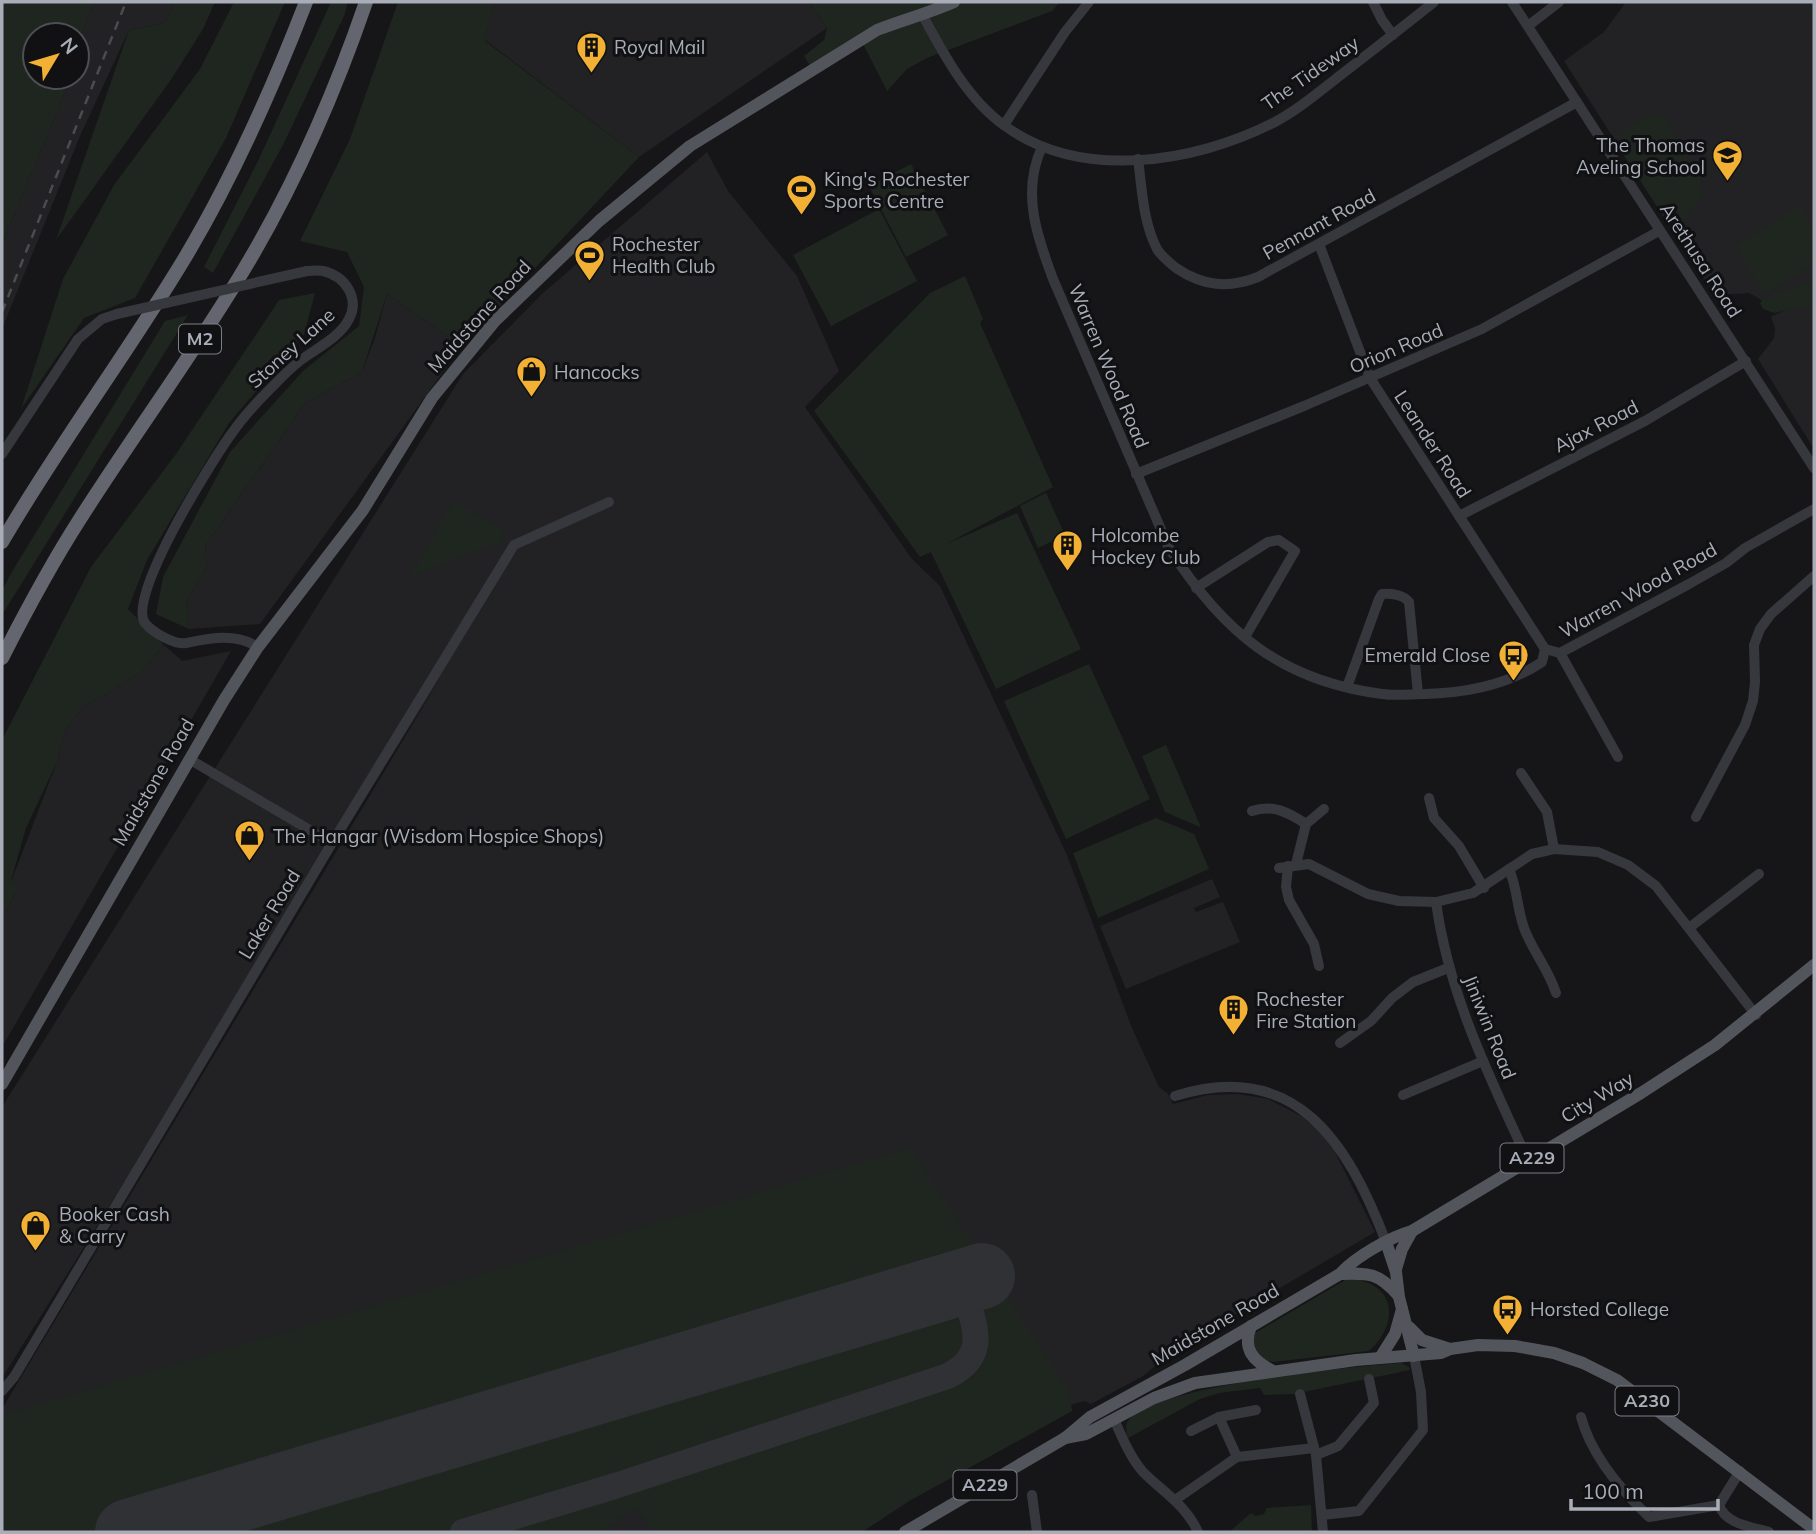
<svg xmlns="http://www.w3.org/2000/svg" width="1816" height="1534" font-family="Mulish,sans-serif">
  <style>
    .built { fill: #222225 }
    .green { fill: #1e261f }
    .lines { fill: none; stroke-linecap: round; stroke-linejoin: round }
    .taxiway { stroke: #303135; stroke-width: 26 }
    .runway { stroke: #303135; stroke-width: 66 }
    .minor { stroke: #37383d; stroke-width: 10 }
    .major { stroke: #53555c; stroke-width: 12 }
    .highway { stroke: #63666e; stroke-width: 14 }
    .rail { stroke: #4a4c52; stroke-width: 2.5; stroke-dasharray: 9 7; stroke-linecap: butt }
    .minor-bridge { stroke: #37383d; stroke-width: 10 }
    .labels { text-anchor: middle; stroke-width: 6; stroke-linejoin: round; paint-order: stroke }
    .shield { fill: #111113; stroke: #7b7e86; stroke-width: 2 }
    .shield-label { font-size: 18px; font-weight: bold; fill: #a8adb8 }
    .poi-label { font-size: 19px; fill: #a8adb8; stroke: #111113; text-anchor: start }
    .street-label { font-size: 19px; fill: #a8adb8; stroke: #111113 }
  </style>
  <rect width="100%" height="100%" fill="#161618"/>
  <g class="built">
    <polygon points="94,2 175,2 165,23 129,30 80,136 2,329 2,244 69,83 68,77 77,77 77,46"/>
    <polygon points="494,2 809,2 827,28 639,157 485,40"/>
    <polygon points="1626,2 1814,2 1814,283 1767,308 1760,299 1749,293 1719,295 1711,290 1564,61 1604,32"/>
    <polygon points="707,152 728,191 797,276 839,371 805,407 912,559 940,586 1067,855 1132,1028 1159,1087 1168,1094 1173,1104 1208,1095 1238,1094 1268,1099 1301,1116 1319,1131 1333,1148 1375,1232 1173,1351 1143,1376 1091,1404 1084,1401 1071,1405 1072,1411 909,1501 862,1532 2,1532 2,1409 441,677 2,1378 2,1107 463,374 543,293"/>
    <polygon points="387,294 462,346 260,624 189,629 186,601 207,566 205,546 305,403 362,372 375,338"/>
    <polygon points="1814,295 1814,449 1758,359 1774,338 1775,328 1771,317"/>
    <polygon points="164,645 182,661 231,651 2,1047 2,917 20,886 11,882 57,762 65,730 82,708 142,672"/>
    <polygon points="1212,879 1220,897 1194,908 1196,912 1223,902 1240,942 1126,989 1100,926"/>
  </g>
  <g class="green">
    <polygon points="2,2 94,2 77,46 77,35 35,35 35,77 68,77 69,83 2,244"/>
    <polygon points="175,2 215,2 203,29 172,78 56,240 129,30 165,23"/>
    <polygon points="234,2 285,2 226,138 135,298 84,318 21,409 63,279 114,185 200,69"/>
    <polygon points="331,2 348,2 344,16 284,143 213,273 204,267 258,161"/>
    <polygon points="398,2 494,2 485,41 639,157 462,346 387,294 362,372 305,403 205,546 207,566 186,601 189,629 156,614 163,577 230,452 303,371 359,326 364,287 347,252 300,241 350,139"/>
    <polygon points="809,2 1060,2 1052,11 927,58 907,69 887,91 861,40 812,69 804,56 824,40 827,28"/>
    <path d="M1655,114L1665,119L1701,181L1702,194L1686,218L1678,225H1669L1615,142C1623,127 1640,120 1655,114Z"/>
    <polygon points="911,164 948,235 906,257 869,186"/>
    <polygon points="1799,206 1814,231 1814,263 1765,295 1735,246"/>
    <polygon points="879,209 917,281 831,326 793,255"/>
    <polygon points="965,276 983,319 980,323 1053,487 946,544 1017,513 1081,649 996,689 931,552 920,557 814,411 930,293"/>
    <polygon points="1814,280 1814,309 1796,308 1774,313 1763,309 1760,303 1765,298"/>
    <polygon points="315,293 304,335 229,423 147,560 128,609 164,645 142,672 82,708 65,730 57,762 26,828 11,881 20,886 2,917 2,740 91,567 176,454 279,300"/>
    <polygon points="188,315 2,615 2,591 10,575 165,321"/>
    <polygon points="1046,493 1065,535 1038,548 1020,506"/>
    <polygon points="454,501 505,531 498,545 491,544 409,578"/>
    <polygon points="1089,664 1150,799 1066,839 1004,701"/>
    <polygon points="1166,745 1200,825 1200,827 1165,812 1142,756"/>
    <polygon points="1156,818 1194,834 1209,869 1098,918 1073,853"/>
    <polygon points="910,1148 1069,1391 1072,1411 909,1501 862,1532 654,1532 635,1507 600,1532 2,1532 2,1415"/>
    <path d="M1347,1279C1394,1280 1402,1321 1369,1351L1273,1362L1265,1361L1257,1355L1253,1342L1255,1333Z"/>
    <path d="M1401,1363L1409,1367L1410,1370L1294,1394L1264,1395L1260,1388L1219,1393L1200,1399L1128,1438C1127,1434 1125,1427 1127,1423C1144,1386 1358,1366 1401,1363Z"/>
    <polygon points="1311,1505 1312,1532 1229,1532 1251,1513 1256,1516 1264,1514 1267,1508"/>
  </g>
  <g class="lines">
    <g class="taxiway">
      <polyline points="163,1532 170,1520"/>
      <path d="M463,1532L618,1485L948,1376C993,1353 972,1321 961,1282"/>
    </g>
    <polyline class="runway" points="128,1532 982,1276"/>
    <g class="minor">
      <polyline points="1373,2 1382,20 1393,35"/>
      <polyline points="1512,2 1814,468"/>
      <path d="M923,16C944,55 968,100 1005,126C1081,181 1194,163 1273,123C1298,110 1320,91 1342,74C1373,50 1404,26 1434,2"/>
      <polyline points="1528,26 1559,2"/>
      <polyline points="1004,125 1065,32 1089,2"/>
      <path d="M1042,147C1021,192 1037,236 1053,279L1169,548C1223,632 1281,681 1382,694C1395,696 1411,694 1425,694C1465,693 1508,685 1542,662L1545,649"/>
      <path d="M1138,159C1142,189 1143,222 1157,249C1161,256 1170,263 1176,268C1203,286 1228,289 1258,277L1577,102"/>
      <polyline points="1319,244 1370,378 1545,649"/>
      <polyline points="2,454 78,339 102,319 117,314"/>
      <polyline points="1136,474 1304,406 1482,329 1659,231"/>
      <polyline points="1459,516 1645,421 1746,361"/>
      <polyline points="1196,588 1268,542 1279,540 1295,551 1245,637"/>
      <path d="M258,647C235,633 211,638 186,643C174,645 152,632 145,623C126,597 213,459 232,433C243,417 256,403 270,389C280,379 290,368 301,360C317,348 340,337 349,319C360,298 345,276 323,271C318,270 312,271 307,271"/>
      <polyline points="1545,649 1560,653 1689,584 1726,563 1745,548 1814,509"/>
      <polyline points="1560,653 1618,757"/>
      <path d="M1347,687L1379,599L1382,594C1391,593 1404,595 1409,602L1418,694"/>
      <polyline points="189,759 332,843"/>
      <polyline points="1521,773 1547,812 1554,849"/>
      <polyline points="1429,798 1434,818 1459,846 1484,888"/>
      <path d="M1252,811C1272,804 1288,812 1306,824"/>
      <polyline points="1696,817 1745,725 1753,701 1755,682 1754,645 1760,629 1771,614 1814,576"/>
      <polyline points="1296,864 1306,824 1324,809"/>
      <polyline points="1288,866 1286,887 1289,900 1314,944 1319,966"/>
      <polyline points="1279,868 1309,864 1368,894 1399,901 1436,902 1473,893 1532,854 1554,849 1598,852 1628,865 1656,886 1756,1015"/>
      <path d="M1509,869C1518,889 1517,913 1526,933C1535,954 1549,971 1556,993"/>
      <path d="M1436,902C1449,996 1489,1075 1528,1161"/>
      <polyline points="1689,928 1759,874"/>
      <polyline points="1340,1043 1371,1021 1392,998 1413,982 1448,968"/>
      <polyline points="1403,1095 1483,1061"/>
      <path d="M1175,1096C1296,1058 1348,1143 1386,1242"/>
      <polyline points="2,1391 14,1377 332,843 514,545 609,502"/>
      <polyline points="1300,1394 1316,1455 1323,1532"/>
      <polyline points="1219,1417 1237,1457"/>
      <path d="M1581,1417C1591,1455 1621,1490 1649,1517L1719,1505L1740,1471"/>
      <path d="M1114,1419C1122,1437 1130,1457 1143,1472C1163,1492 1186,1505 1198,1532"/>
      <polyline points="1191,1431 1219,1417 1256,1410"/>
      <polyline points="1316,1455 1338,1446 1374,1403 1369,1379"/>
      <polyline points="1032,1495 1037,1532"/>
      <polyline points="1175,1500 1237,1457 1314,1448"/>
      <path d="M1719,1505C1725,1524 1752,1527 1769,1532"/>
      <polyline points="1322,1515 1359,1511 1423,1430 1421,1392 1414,1356"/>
    </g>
    <g class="major">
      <path d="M2,1084L224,700L258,647L363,510L432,398L495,321L599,221L690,146L877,30C903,20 929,13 954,2"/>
      <polyline points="1386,1242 1396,1272 1399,1297 1414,1356"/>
      <polyline points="1396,1269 1402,1249 1412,1231"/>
      <path d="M1340,1274C1368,1273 1378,1272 1398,1295"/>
      <path d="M1251,1326C1242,1349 1253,1361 1273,1371"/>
      <polyline points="1409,1327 1422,1340 1450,1349"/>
      <polyline points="1380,1358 1395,1334 1402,1309"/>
      <polyline points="1065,1438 1086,1434 1154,1398 1195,1383 1356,1360 1441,1353 1450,1349 1478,1345 1515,1346 1554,1353 1583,1363 1617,1380 1814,1529"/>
      <path d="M905,1532L1065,1438L1090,1417L1185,1365L1340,1274C1355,1257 1390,1237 1412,1231L1641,1093L1715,1045L1814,965"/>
    </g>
    <g class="highway">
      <path d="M2,542C59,444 128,353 186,256C234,175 272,90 306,2"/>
      <path d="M2,658C26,611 51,564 80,519C132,437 190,359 240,276C293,189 333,98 366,2"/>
    </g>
    <polyline class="rail" points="2,312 126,2"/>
    <polyline class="minor-bridge" points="117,314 307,271"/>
  </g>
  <defs>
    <symbol id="building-pin" viewBox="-11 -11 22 30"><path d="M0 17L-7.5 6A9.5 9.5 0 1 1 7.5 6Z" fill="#f2b134" stroke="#111113"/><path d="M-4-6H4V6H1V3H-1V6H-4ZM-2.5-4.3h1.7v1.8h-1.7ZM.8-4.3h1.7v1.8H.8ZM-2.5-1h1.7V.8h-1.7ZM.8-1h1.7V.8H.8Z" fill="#111"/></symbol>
    <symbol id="school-pin" viewBox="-11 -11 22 30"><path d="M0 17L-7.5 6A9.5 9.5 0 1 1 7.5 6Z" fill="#f2b134" stroke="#111113"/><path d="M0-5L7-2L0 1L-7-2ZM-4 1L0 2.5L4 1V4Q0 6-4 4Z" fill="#111"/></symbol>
    <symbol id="stadium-pin" viewBox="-11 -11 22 30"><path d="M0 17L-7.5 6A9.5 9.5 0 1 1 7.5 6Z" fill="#f2b134" stroke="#111113"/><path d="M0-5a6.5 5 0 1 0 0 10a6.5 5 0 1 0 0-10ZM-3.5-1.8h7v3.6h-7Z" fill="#111"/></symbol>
    <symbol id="shop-pin" viewBox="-11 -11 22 30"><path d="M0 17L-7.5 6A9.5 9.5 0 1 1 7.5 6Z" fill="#f2b134" stroke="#111113"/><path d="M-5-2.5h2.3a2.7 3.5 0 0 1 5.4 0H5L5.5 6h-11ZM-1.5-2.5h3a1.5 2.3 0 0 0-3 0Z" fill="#111"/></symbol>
    <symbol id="bus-pin" viewBox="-11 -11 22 30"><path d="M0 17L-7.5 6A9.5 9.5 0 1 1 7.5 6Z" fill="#f2b134" stroke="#111113"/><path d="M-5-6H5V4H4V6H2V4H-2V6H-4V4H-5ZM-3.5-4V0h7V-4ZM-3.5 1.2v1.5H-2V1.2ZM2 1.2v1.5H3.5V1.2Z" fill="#111"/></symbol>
  </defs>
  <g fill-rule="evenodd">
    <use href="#building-pin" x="574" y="30" width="35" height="47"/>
    <use href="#school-pin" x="1710" y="138" width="35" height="47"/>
    <use href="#stadium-pin" x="784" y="172" width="35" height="47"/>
    <use href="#stadium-pin" x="572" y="238" width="35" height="47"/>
    <use href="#shop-pin" x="514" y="354" width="35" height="47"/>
    <use href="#building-pin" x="1050" y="528" width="35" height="47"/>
    <use href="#bus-pin" x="1496" y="638" width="35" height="47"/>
    <use href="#shop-pin" x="232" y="818" width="35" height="47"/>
    <use href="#building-pin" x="1216" y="992" width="35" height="47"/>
    <use href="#shop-pin" x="18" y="1208" width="35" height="47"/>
    <use href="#bus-pin" x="1490" y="1292" width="35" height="47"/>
  </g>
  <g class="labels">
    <g class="shield">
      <rect x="179" y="324.5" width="42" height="29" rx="5"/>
      <rect x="1500.5" y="1143.5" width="63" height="29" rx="5"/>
      <rect x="1615.5" y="1386.5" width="63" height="29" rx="5"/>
      <rect x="953.5" y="1470.5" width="63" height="29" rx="5"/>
    </g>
    <g class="shield-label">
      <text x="200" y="345">M2</text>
      <text x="1532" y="1164">A229</text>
      <text x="1647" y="1407">A230</text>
      <text x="985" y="1491">A229</text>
    </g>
    <g class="poi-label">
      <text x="614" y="54">Royal Mail</text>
      <text x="1705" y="152" text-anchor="end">The Thomas<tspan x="1705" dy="22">Aveling School</tspan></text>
      <text x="824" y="186">King's Rochester<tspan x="824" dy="22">Sports Centre</tspan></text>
      <text x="612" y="251">Rochester<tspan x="612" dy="22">Health Club</tspan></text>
      <text x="554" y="379">Hancocks</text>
      <text x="1091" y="542">Holcombe<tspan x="1091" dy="22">Hockey Club</tspan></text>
      <text x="1490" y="662" text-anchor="end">Emerald Close</text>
      <text x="273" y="843">The Hangar (Wisdom Hospice Shops)</text>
      <text x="1256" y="1006">Rochester<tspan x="1256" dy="22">Fire Station</tspan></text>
      <text x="59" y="1221">Booker Cash<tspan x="59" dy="22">&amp; Carry</tspan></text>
      <text x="1530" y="1316">Horsted College</text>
    </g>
    <g class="street-label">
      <text transform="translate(1310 73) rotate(-35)" y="7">The Tideway</text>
      <text transform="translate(1319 224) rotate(-29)" y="7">Pennant Road</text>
      <text transform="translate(1701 260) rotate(57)" y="7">Arethusa Road</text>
      <text transform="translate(479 316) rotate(-48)" y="7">Maidstone Road</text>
      <text transform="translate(291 348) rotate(-42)" y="7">Stoney Lane</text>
      <text transform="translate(1396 348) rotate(-23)" y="7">Orion Road</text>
      <text transform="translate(1109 366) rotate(67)" y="7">Warren Wood Road</text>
      <text transform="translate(1596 426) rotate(-27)" y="7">Ajax Road</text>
      <text transform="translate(1433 444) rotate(57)" y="7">Leander Road</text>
      <text transform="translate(1638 590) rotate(-29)" y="7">Warren Wood Road</text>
      <text transform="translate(153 782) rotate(-60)" y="7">Maidstone Road</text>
      <text transform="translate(269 914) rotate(-59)" y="7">Laker Road</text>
      <text transform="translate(1490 1027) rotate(68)" y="7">Jiniwin Road</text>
      <text transform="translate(1597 1097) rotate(-31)" y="7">City Way</text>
      <text transform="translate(1215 1324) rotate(-30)" y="7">Maidstone Road</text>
    </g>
  </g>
  <rect width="1816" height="1534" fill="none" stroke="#a8adb8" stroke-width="7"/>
  <g transform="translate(56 56) rotate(52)"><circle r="33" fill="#111113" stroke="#4d4f55" stroke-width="2"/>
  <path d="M0-5L12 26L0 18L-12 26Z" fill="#f2b134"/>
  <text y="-10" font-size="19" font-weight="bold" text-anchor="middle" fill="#a8adb8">N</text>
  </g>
  <path d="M1571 1499v10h147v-10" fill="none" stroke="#a8adb8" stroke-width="3.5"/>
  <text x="1582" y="1499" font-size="21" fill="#a8adb8" stroke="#111113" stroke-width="5" paint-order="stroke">100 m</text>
</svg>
